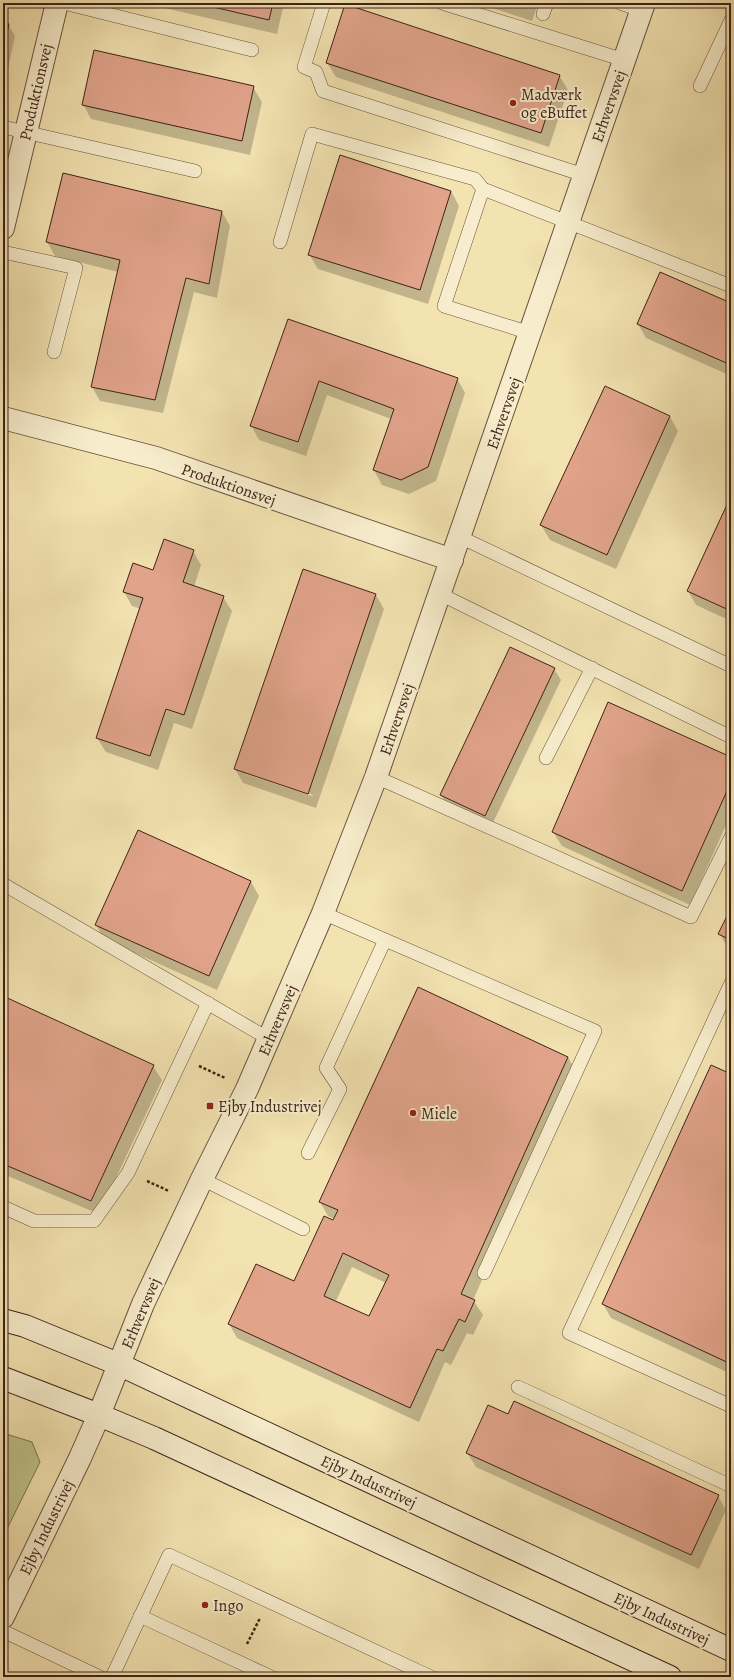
<svg xmlns="http://www.w3.org/2000/svg" width="734" height="1680" font-family="Alegreya,serif">
  <style>
    .green { fill: #bec389; stroke: #7e7250 }
    .shadow { fill: #0003; fill-rule: evenodd }
    .building { fill: #e1a48b; stroke: #3e2218; fill-rule: evenodd }
    .lines { fill: none; stroke-linecap: round; stroke-linejoin: round }
    .lane-casing { stroke: #6b523e; stroke-width: 14 }
    .street-casing { stroke: #6b523e; stroke-width: 24 }
    .secondary-casing { stroke: #3e2218; stroke-width: 24 }
    .path { stroke: #3e2218; stroke-width: 2.5; stroke-dasharray: 3 2; stroke-linecap: butt }
    .lane { stroke: #f7edcc; stroke-width: 13 }
    .street { stroke: #f7edcc; stroke-width: 22 }
    .secondary { stroke: #f7edcc; stroke-width: 22 }
    .poi-dot { fill: #8f2418; stroke: #f7edcc; stroke-width: 1.5 }
    .labels { text-anchor: middle; stroke-width: 4; stroke-linejoin: round; paint-order: stroke }
    .street-label { font-size: 16px; fill: #3e2218; stroke: #f7edcc }
    .poi-label { font-size: 16px; fill: #3e2218; stroke: #f7edcc; text-anchor: start }
  </style>
  <rect width="100%" height="100%" fill="#f3e3b1"/>
  <filter id="stains"><feTurbulence type="fractalNoise" baseFrequency=".005" numOctaves="4"/><feColorMatrix values="0 0 0 0 .2 0 0 0 0 .09 0 0 0 0 .02 0 0 0 .5 -.17"/></filter>
  <radialGradient id="worn" r=".72"><stop offset=".6" stop-color="#630" stop-opacity="0"/><stop offset="1" stop-color="#630" stop-opacity=".3"/></radialGradient>
  <polygon class="green" points="3,1433 32,1442 40,1462 3,1537"/>
  <g class="shadow">
    <polygon points="143,3 284,3 277,34"/>
    <polygon points="477,3 538,3 532,21"/>
    <polygon points="3,23 8,24 15,36 3,92"/>
    <polygon points="327,63 559,75 568,90 549,147 336,77"/>
    <polygon points="253,87 262,102 250,155 91,119 83,104"/>
    <polygon points="451,191 459,206 428,304 318,269 309,254"/>
    <polygon points="222,212 230,226 217,298 194,292 163,413 100,401 92,387 118,272 55,256 47,242"/>
    <polygon points="731,305 731,376 646,338 638,324"/>
    <polygon points="289,320 457,378 465,393 436,481 409,494 382,485 374,470 391,419 327,395 306,456 259,440 251,425"/>
    <polygon points="670,417 678,431 616,569 550,540 541,525"/>
    <polygon points="731,499 731,621 696,605 688,591"/>
    <polygon points="193,551 201,565 194,587 223,597 232,611 192,729 174,723 158,770 106,752 97,738 141,609 132,606 124,592 154,571"/>
    <path d="M376,595L384,609L316,808L243,783L235,769ZM246,772L313,795L312,796L246,774Z"/>
    <polygon points="554,669 561,680 491,827 448,806 441,795"/>
    <polygon points="731,758 731,814 690,905 562,846 553,832"/>
    <polygon points="139,831 251,882 259,896 217,990 104,939 96,925"/>
    <polygon points="731,910 731,950 728,949 720,934"/>
    <polygon points="3,997 153,1066 162,1080 99,1214 3,1174"/>
    <path d="M568,1057L576,1072L473,1300L483,1315L473,1335L467,1333L451,1365L445,1362L419,1422L237,1338L229,1324L294,1282L334,1222L335,1219L328,1216L320,1202ZM352,1267L386,1283L370,1318L335,1303Z"/>
    <polygon points="731,1075 731,1374 611,1318 603,1304"/>
    <polygon points="509,1416 718,1496 726,1510 699,1569 476,1467 467,1453"/>
  </g>
  <g class="building">
    <polygon points="196,3 273,3 269,20"/>
    <polygon points="511,3 526,3 524,7"/>
    <polygon points="345,4 560,75 541,133 326,63"/>
    <polygon points="3,22 9,24 3,51"/>
    <polygon points="94,50 254,86 242,141 82,105"/>
    <polygon points="340,155 451,191 420,290 308,255"/>
    <polygon points="63,173 222,211 209,284 186,278 155,400 91,387 120,260 46,242"/>
    <polygon points="660,272 731,303 731,365 637,324"/>
    <polygon points="288,319 458,378 428,467 401,480 373,470 394,409 319,381 298,442 250,426"/>
    <polygon points="605,386 670,416 607,555 540,525"/>
    <polygon points="731,496 731,611 687,591"/>
    <polygon points="164,539 194,550 183,582 224,596 184,715 166,709 150,756 96,738 143,598 123,592 133,563 153,570"/>
    <polygon points="303,569 376,594 308,794 234,769"/>
    <polygon points="510,647 555,668 485,816 440,795"/>
    <polygon points="608,702 731,757 731,782 682,891 552,832"/>
    <polygon points="138,830 251,881 209,976 95,925"/>
    <polygon points="731,908 731,940 718,934"/>
    <path d="M418,987L568,1057L461,1294L475,1300L465,1322L459,1319L443,1351L437,1349L410,1408L228,1324L256,1264L294,1281L324,1216L333,1220L338,1210L319,1202ZM343,1253L389,1275L369,1316L324,1296Z"/>
    <polygon points="3,996 154,1065 91,1201 3,1164"/>
    <polygon points="711,1065 731,1074 731,1364 602,1304"/>
    <polygon points="514,1401 719,1495 691,1555 466,1453 488,1405 508,1414"/>
  </g>
  <g class="lines">
    <defs>
      <g id="lane">
        <polyline points="64,3 252,50"/>
        <polyline points="324,3 304,67 316,72 323,91 584,175"/>
        <polyline points="442,3 624,60"/>
        <polyline points="620,3 641,10"/>
        <polyline points="543,14 547,3"/>
        <polyline points="700,86 731,20"/>
        <polyline points="3,127 195,171"/>
        <polyline points="483,189 444,306 530,333"/>
        <polyline points="280,242 312,134 475,179 483,189 731,286"/>
        <polyline points="3,252 76,268 54,352"/>
        <polyline points="460,537 731,666"/>
        <polyline points="440,594 731,737"/>
        <polyline points="546,758 592,668"/>
        <polyline points="376,777 691,917 731,837"/>
        <polyline points="3,884 269,1039"/>
        <polyline points="323,913 595,1031 484,1273"/>
        <polyline points="731,983 569,1333 731,1406"/>
        <polyline points="308,1153 340,1089 326,1068 385,940"/>
        <polyline points="202,1179 303,1229"/>
        <polyline points="3,1207 34,1221 94,1221 128,1173 208,1003"/>
        <polyline points="518,1387 731,1486"/>
        <polyline points="140,1616 271,1677"/>
        <polyline points="3,1631 100,1677"/>
        <polyline points="112,1677 169,1555 431,1677"/>
      </g>
      <g id="street">
        <polyline points="3,228 57,3"/>
        <polyline points="3,418 156,458 452,560"/>
        <polyline points="3,1617 80,1458 99,1415 143,1304 202,1179 247,1089 323,913 376,777 644,3"/>
      </g>
      <g id="secondary">
        <polyline points="3,1320 25,1326 118,1364 731,1650"/>
        <polyline points="3,1378 99,1415 154,1438 670,1677"/>
      </g>
    </defs>
    <use href="#lane" class="lane-casing"/>
    <use href="#street" class="street-casing"/>
    <use href="#secondary" class="secondary-casing"/>
    <g class="path">
      <polyline points="199,1066 225,1078"/>
      <polyline points="147,1181 169,1191"/>
      <polyline points="247,1644 260,1618"/>
    </g>
    <use href="#lane" class="lane"/>
    <use href="#street" class="street"/>
    <use href="#secondary" class="secondary"/>
  </g>
  <g class="poi-dot">
    <circle cx="513" cy="103" r="4"/>
    <rect x="206" y="1102" width="8" height="8" rx="2"/>
    <circle cx="413" cy="1113" r="4"/>
    <circle cx="205" cy="1605" r="4"/>
  </g>
  <g class="labels">
    <g class="street-label">
      <text transform="translate(35 92) rotate(-77)" y="6">Produktionsvej</text>
      <text transform="translate(608 106) rotate(-71)" y="6">Erhvervsvej</text>
      <text transform="translate(503 413) rotate(-71)" y="6">Erhvervsvej</text>
      <text transform="translate(229 484) rotate(19)" y="6">Produktionsvej</text>
      <text transform="translate(396 719) rotate(-71)" y="6">Erhvervsvej</text>
      <text transform="translate(277 1020) rotate(-67)" y="6">Erhvervsvej</text>
      <text transform="translate(140 1313) rotate(-67)" y="6">Erhvervsvej</text>
      <text transform="translate(369 1481) rotate(25)" y="6">Ejby Industrivej</text>
      <text transform="translate(46 1527) rotate(-64)" y="6">Ejby Industrivej</text>
      <text transform="translate(662 1618) rotate(25)" y="6">Ejby Industrivej</text>
    </g>
    <g class="poi-label">
      <text x="521" y="100">Madværk<tspan x="521" dy="18">og eBuffet</tspan></text>
      <text x="218" y="1112">Ejby Industrivej</text>
      <text x="421" y="1119">Miele</text>
      <text x="213" y="1611">Ingo</text>
    </g>
  </g>
  <rect width="734" height="1680" fill="none" stroke="#f3e3b1" stroke-width="16"/>
  <rect x="4" y="4" width="726" height="1672" fill="none" stroke="#3e2218" stroke-width="2"/>
  <rect x="8" y="8" width="718" height="1664" fill="none" stroke="#3e2218"/>
  <rect width="100%" height="100%" filter="url(#stains)"/>
  <rect width="100%" height="100%" fill="url(#worn)"/>
</svg>
